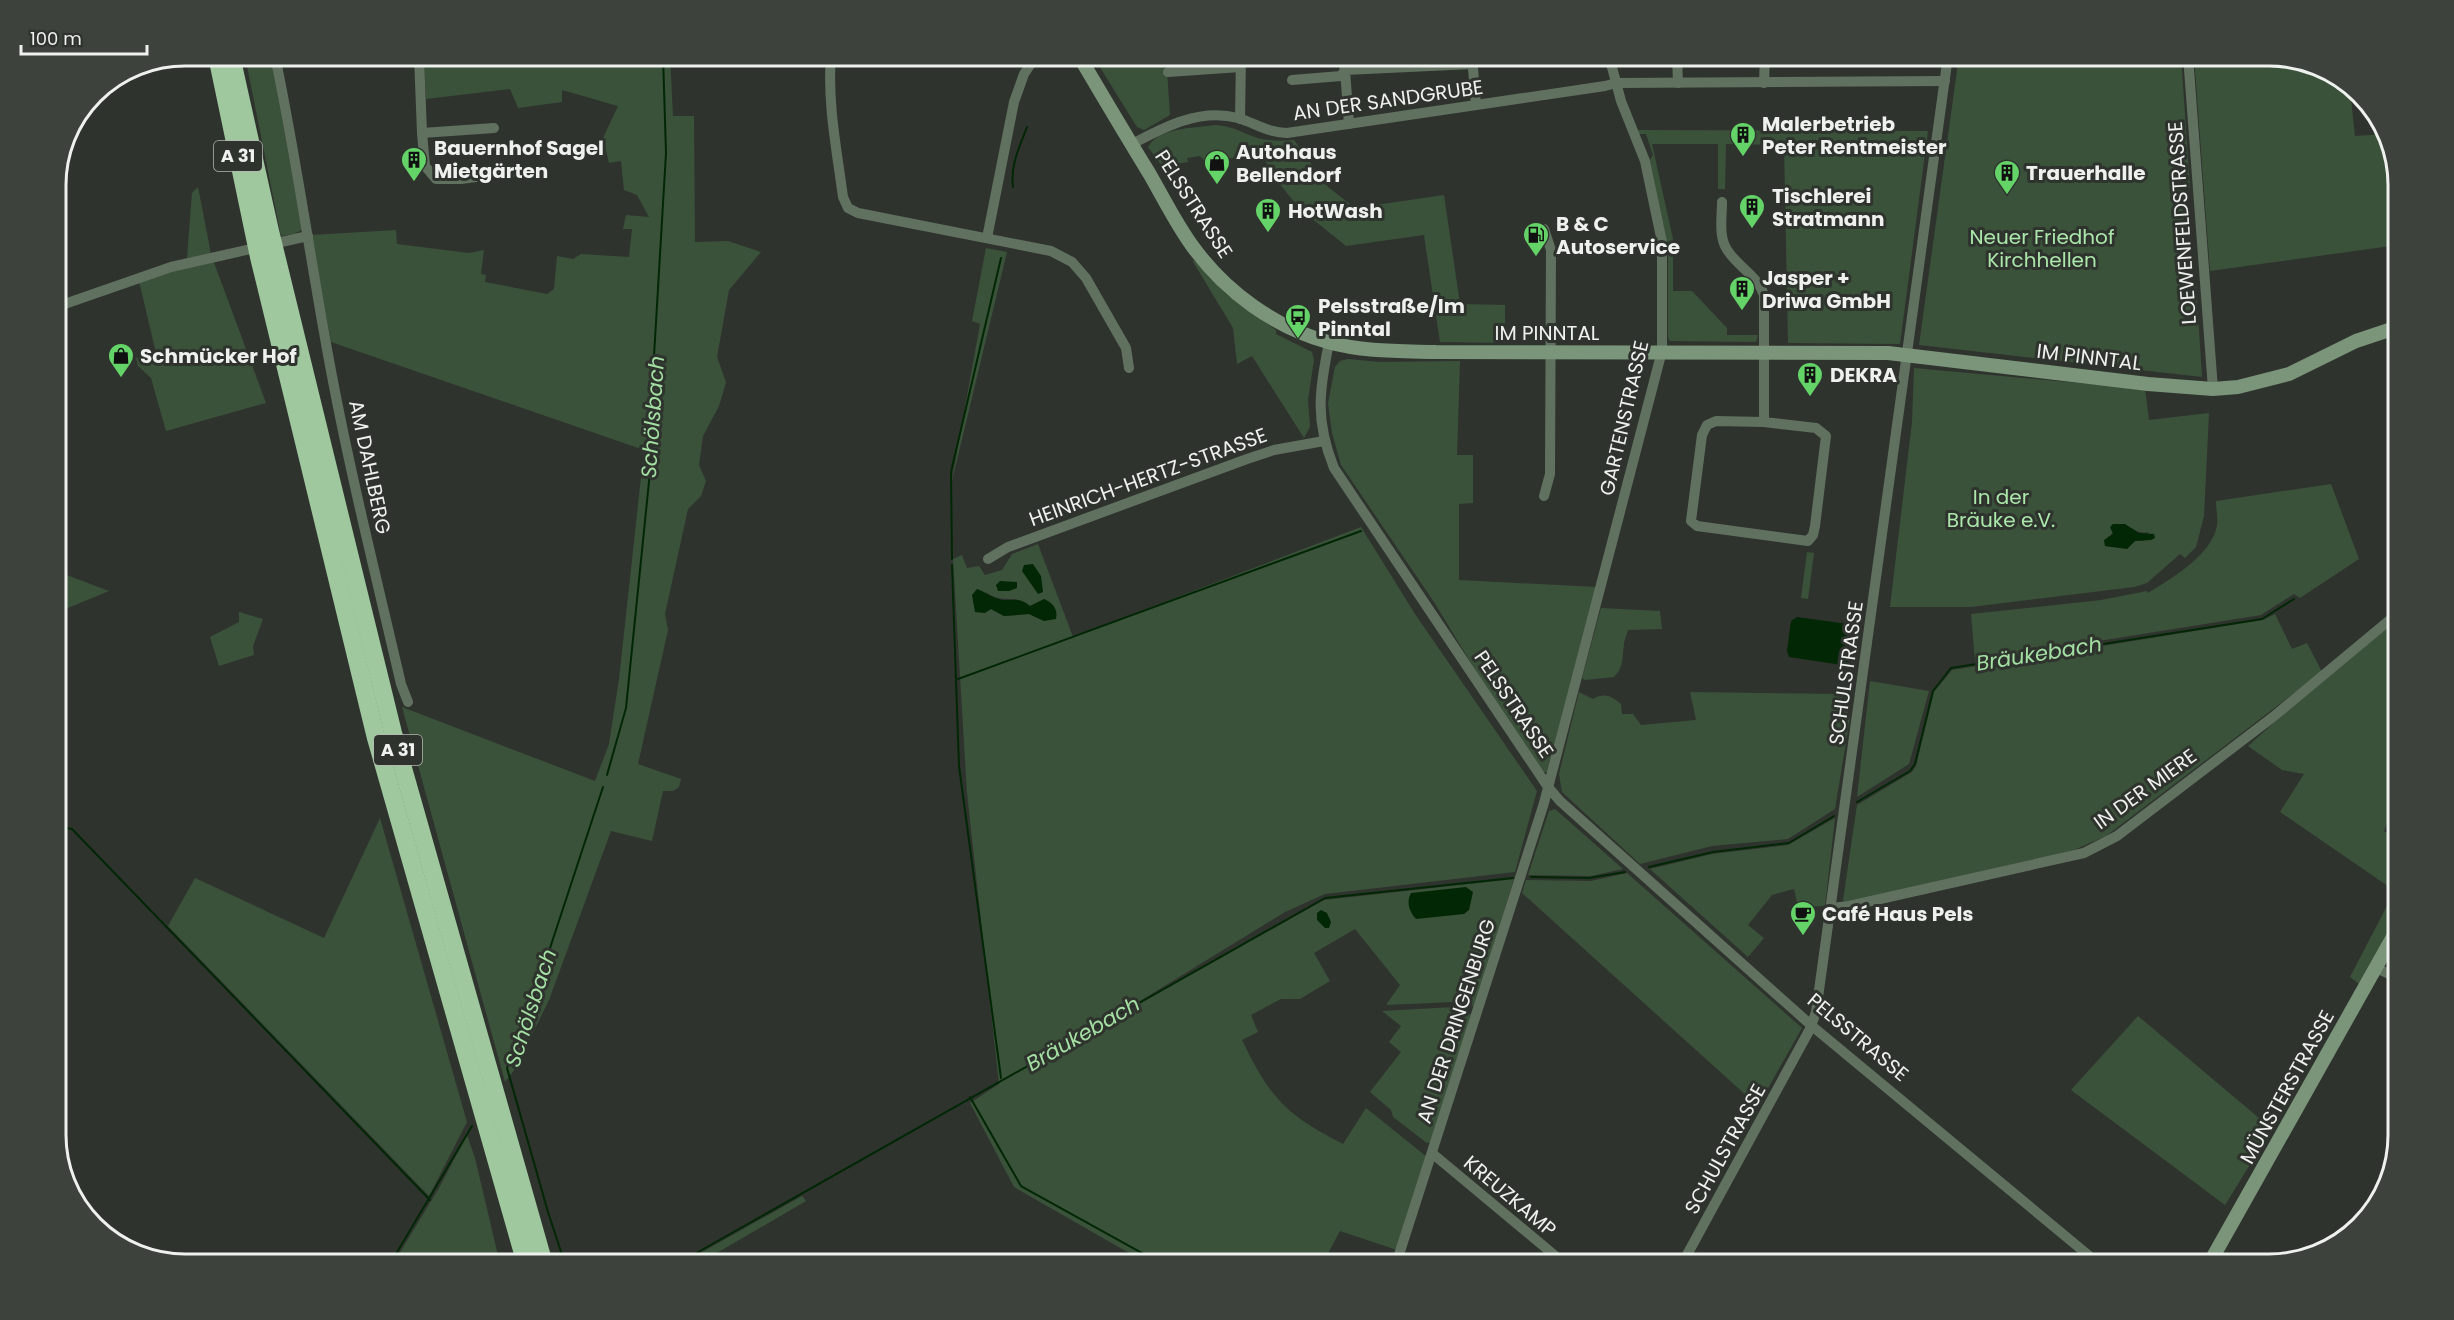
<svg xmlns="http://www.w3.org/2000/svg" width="2454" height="1320" font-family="Poppins,sans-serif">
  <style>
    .green { fill: #3b523a; fill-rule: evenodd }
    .water { fill: #022705 }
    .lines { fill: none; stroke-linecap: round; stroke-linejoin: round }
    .stream { stroke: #022705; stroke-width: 2 }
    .street { stroke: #617160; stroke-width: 10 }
    .secondary { stroke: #7a9579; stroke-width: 14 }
    .highway { stroke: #9fc89e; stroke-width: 18 }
    .labels { text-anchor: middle; stroke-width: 6; stroke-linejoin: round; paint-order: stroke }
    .shield { fill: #2f332e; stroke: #b5b8b4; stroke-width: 1.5 }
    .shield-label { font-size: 18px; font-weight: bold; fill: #eef1ee }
    .street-label { font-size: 20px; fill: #eef1ee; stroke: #2f332e }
    .poi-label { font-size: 20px; font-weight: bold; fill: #eef1ee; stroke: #2f332e; text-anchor: start }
    .park-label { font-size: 20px; fill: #abe7aa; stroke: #2f332e }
    .water-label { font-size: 21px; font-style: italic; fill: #a4e0a3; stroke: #2f332e }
    .rim { fill: none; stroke: #eef1ee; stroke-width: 3 }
  </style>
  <rect width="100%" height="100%" fill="#2f332e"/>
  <g class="green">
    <polygon points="245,56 271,56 302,230 294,234 281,236"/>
    <polygon points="424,56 670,56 673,116 694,116 695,242 728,241 761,252 729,290 717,357 726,382 719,406 703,436 699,465 706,481 701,496 688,509 665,614 668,630 638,764 681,779 679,787 673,791 663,791 652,841 611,831 549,1000 515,1069 505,1082 402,707 595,781 609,744 619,679 644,450 331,342 311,235 396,230 397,244 469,253 484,250 481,274 486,275 485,282 547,294 554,289 557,256 573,259 581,254 629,257 632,229 623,229 626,215 649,217 637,195 624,190 621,161 609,163 603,138 618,106 562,90 562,102 518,108 510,89 426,99"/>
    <polygon points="1093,56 1166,56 1170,115 1144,130 1137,127"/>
    <polygon points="1959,56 2181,56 2190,188 2181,189 2189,285 2196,284 2202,377 1919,345"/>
    <polygon points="2194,56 2269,56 2327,69 2332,74 2333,81 2340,81 2350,90 2355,136 2384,134 2398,177 2398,245 2210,271"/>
    <path d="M1215,125C1235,126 1243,134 1261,139C1272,141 1283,141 1294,140L1328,187L1355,208L1444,195L1460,304L1505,305V343L1440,342L1424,235L1346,246L1300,209L1278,182L1262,155L1205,161L1200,156L1187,158L1188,162L1162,166L1148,147C1159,127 1196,128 1215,125Z"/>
    <polygon points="1638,130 1928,131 1900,344 1788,343 1784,145 1726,144 1725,189 1718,189 1718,144 1652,144 1673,239 1673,291 1692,291 1727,328 1727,335 1758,335 1756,342 1670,341 1668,337 1668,251 1650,160 1653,155 1646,134 1639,134"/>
    <polygon points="198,187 211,254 187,258 192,193"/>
    <polygon points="986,248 1007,252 951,485 980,324 972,321"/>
    <polygon points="213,260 266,403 166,431 151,378 138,366 136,358 156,353 139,281"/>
    <polygon points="1192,260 1197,262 1226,294 1276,330 1276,334 1312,352 1314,360 1308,400 1310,427 1304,438 1252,356 1237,364 1233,328"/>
    <polygon points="1348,359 1379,362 1460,361 1457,455 1473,455 1473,503 1459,504 1459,580 1597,587 1547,772 1543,772 1499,709 1434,602 1341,465 1332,433 1328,403 1335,367 1340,361"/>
    <path d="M1914,368L2145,389L2149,420L2209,413L2204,516L2196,547L2185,558L2180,554L2147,583L2134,587L1971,607H1890L1912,422ZM2113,524C2128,523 2136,535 2149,532L2143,541H2135L2127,548L2105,546L2107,538L2113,533L2111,527Z"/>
    <path d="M2331,484L2359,559L2300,598L2294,594L2261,615L1975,661L1971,614L2101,600L2147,591L2148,593C2171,579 2213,554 2217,525C2218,518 2216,509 2216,501Z"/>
    <path d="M1361,527L1415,614L1537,791L1515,872L1325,894L1285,912L1109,1020L1324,900L1514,879L1474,1006L1453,1002L1386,1005L1400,985L1355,929L1314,953L1330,981L1300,999H1281L1251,1015L1258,1032L1242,1040C1270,1098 1286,1115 1343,1144L1366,1108L1427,1157L1397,1250L1340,1231L1325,1259L1311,1257L1297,1264H1158L1129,1253L1014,1187L970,1103L999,1084L967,793L953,559L962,555L967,568L979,566L985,575L1002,570L1012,554L1038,544L1073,637ZM986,592C1003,605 1014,593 1030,606L1045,599L1044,621L1029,614L1004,616L991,609Z"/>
    <polygon points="1807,552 1814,553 1808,599 1801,598"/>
    <polygon points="56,571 109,591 63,610 66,638 56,639"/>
    <path d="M1601,608L1660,611L1662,629L1628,630C1627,634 1624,641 1624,644C1622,657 1624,667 1614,677L1585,680L1582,678Z"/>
    <polygon points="239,612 263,619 253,646 254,655 219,666 210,637 239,622"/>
    <polygon points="2275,614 2292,649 2307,643 2322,672 2106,836 2074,850 1845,904 1843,900 1857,805 1912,772 1916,766 1934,692 1952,670 2263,620"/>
    <polygon points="2398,619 2398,793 2384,831 2398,841 2398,893 2280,812 2304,774 2282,770 2248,746 2299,700"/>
    <polygon points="1870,681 1929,691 1909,764 1857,797"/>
    <path d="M1579,692L1593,699C1604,692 1612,696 1621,704L1622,714H1633L1641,725L1696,720L1690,692L1841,694L1850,718L1835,809L1788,839L1712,846L1640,864L1562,792L1559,774Z"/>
    <polygon points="1555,809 1623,869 1591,876 1528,875 1549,811"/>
    <polygon points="380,818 467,1122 429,1196 168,926 195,878 324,938"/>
    <polygon points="1835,818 1825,906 1798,907 1794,889 1772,895 1748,925 1764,938 1748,957 1650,869 1712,854 1788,845"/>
    <polygon points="1627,873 1802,1028 1758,1106 1522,893 1526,880 1591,881"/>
    <polygon points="2398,898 2398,917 2359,984 2350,977 2388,904"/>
    <polygon points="1454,1007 1472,1015 1433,1142 1427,1143 1393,1117 1391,1110 1370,1092 1401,1052 1389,1042 1401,1026 1382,1011"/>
    <polygon points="2138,1016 2272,1129 2225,1205 2071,1090"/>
    <polygon points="467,1135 475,1158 500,1264 393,1264 439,1188"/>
    <polygon points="802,1196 806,1201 698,1264 681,1264"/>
  </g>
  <g class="water">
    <polygon points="2113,524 2125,524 2139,533 2154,534 2155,538 2151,540 2135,541 2127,549 2105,546 2104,540 2113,534 2110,527"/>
    <polygon points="1033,564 1041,576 1043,592 1038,594 1022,571 1024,565"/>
    <polygon points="1000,581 1017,582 1017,588 1009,591 998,591 996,585"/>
    <path d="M977,589C984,591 989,596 996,598C1011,604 1015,594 1030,606L1044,599C1053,603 1058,609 1056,619L1044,621L1029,614L1004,616L991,609L985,613L975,612L972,595Z"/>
    <polygon points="1797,617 1855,625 1856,628 1849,663 1842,665 1789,657 1787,651 1791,621"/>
    <path d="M1466,887L1473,892L1469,910L1464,914L1416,919C1409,912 1406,901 1411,893Z"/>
    <polygon points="1321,910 1327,913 1331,922 1329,928 1325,928 1317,920 1317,913"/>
  </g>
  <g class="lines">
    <g class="stream">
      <path d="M1013,187C1010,165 1020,146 1027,127"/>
      <polyline points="952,559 951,472 1001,258"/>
      <polyline points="952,565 959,766 1001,1078"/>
      <polyline points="958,679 1361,531"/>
      <polyline points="607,775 626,708 652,452 653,373 666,153 663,56"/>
      <polyline points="1857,802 1910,771 1915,764 1933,691 1951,668 2262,619 2294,599"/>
      <polyline points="56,826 72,829 430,1200"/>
      <polyline points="1649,867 1713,852 1789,843 1834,816"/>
      <polyline points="1531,877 1589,878 1625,872"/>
      <polyline points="970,1097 1021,1186 1162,1264"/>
      <polyline points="390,1264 472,1126"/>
      <polyline points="565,1264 548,1212 507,1068 527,1018 603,787"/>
      <polyline points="677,1264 1325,898 1513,878"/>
    </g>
    <g class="street">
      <path d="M275,56C296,156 310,258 329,360C349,469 376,576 401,684L408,702"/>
      <polyline points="419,56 422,133 494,128"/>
      <path d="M831,56C827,102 837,151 843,197L848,208L858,213L1051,251L1072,262L1086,278L1126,348L1129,368"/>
      <polyline points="1472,56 1476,105"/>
      <polyline points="1677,56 1678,83"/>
      <polyline points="2188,56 2213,389"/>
      <polyline points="1168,72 1240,67"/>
      <polyline points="1292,80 1341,76 1345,70 1342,56"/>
      <polyline points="1764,83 1765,56"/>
      <polyline points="1240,119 1241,56"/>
      <polyline points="1349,124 1345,70 1473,64"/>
      <polyline points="422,133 425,166 436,179 461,179 514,172"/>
      <path d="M1132,144C1164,127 1199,108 1238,118C1255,123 1268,133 1287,133L1605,86L1616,83L1945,81"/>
      <path d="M1722,202C1722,216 1719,233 1725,246C1734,265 1757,274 1764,295V422L1716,421L1707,425L1702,435L1691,521L1697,526L1808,541L1813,535L1815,526L1826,436L1816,428L1764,422"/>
      <polyline points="987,238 1014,102 1024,74 1036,56"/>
      <polyline points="56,307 171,267 308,236"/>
      <path d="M1329,343C1319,391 1315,421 1334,468L1548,787L1560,801L1812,1026L2099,1264"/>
      <polyline points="1544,496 1550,474 1551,250 1544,229"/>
      <polyline points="988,559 1008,547 1247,459 1274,450 1324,441"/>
      <polyline points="1832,908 1849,906 2084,853 2117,836 2273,717 2398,613"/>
      <polyline points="2376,968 2398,978"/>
      <polyline points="1433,1154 1565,1264"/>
      <polyline points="1396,1264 1544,803 1662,351 1662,242 1645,161 1621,101 1609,56"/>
      <polyline points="1682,1264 1810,1029 1816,1012 1948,56"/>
    </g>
    <g class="secondary">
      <path d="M1079,56C1102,95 1125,134 1149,173C1163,197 1176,224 1193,247C1226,292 1274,327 1328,342C1363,352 1400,351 1436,352L1888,353L2148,384L2213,389L2238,387L2289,374L2356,341L2398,327"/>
      <polyline points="2209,1264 2398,928"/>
    </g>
    <g class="highway">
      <polyline points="217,56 259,257 376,738 526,1264"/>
      <polyline points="231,56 270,231 393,733 544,1264"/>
    </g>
  </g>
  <defs>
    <symbol id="building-pin" viewBox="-11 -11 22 30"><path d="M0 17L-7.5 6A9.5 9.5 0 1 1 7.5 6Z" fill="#64d468" stroke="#2f332e"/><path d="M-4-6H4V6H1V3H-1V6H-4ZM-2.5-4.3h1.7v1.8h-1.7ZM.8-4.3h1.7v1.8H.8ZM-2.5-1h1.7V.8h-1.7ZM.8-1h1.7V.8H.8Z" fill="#111"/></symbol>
    <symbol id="shop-pin" viewBox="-11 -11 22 30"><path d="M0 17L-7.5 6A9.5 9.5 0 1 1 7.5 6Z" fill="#64d468" stroke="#2f332e"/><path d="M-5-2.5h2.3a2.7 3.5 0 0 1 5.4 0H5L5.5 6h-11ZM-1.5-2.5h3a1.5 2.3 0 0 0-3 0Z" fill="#111"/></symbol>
    <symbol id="fuel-pin" viewBox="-11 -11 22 30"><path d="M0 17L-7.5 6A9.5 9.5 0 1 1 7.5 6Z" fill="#64d468" stroke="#2f332e"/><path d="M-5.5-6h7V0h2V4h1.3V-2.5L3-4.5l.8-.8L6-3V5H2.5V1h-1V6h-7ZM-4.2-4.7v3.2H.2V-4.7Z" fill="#111"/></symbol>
    <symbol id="bus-pin" viewBox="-11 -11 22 30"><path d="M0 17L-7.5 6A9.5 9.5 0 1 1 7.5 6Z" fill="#64d468" stroke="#2f332e"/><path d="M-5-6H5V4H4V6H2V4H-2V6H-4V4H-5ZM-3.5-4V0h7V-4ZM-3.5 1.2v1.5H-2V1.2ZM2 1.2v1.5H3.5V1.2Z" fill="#111"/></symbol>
    <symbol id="cafe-pin" viewBox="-11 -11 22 30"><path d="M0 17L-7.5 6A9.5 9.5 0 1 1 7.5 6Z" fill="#64d468" stroke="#2f332e"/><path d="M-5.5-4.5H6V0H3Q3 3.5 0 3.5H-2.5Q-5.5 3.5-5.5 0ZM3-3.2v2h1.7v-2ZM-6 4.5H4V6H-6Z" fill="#111"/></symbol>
  </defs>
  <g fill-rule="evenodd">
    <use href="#building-pin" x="1728" y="120" width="30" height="40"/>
    <use href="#building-pin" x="399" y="145" width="30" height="40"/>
    <use href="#shop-pin" x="1202" y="148" width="30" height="40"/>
    <use href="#building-pin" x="1992" y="158" width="30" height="40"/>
    <use href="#building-pin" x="1737" y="192" width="30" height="40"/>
    <use href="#building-pin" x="1253" y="196" width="30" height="40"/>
    <use href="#fuel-pin" x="1521" y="220" width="30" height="40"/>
    <use href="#building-pin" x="1727" y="274" width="30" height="40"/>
    <use href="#bus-pin" x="1283" y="302" width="30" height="40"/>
    <use href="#shop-pin" x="106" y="341" width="30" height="40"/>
    <use href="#building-pin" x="1795" y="360" width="30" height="40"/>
    <use href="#cafe-pin" x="1788" y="899" width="30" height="40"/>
  </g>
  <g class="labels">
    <g class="shield">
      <rect x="214" y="141" width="48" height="30" rx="4.5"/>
      <rect x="374" y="735" width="48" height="30" rx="4.5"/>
    </g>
    <g class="shield-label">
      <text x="238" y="162">A 31</text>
      <text x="398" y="756">A 31</text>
    </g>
    <g class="street-label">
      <text transform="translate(1388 100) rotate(-8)" y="7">AN DER SANDGRUBE</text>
      <text transform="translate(1194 204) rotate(57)" y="7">PELSSTRASSE</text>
      <text transform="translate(2182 223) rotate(-94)" y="7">LOEWENFELDSTRASSE</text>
      <text x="1547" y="340">IM PINNTAL</text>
      <text transform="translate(2089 357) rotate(7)" y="7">IM PINNTAL</text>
      <text transform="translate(1624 418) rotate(-77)" y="7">GARTENSTRASSE</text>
      <text transform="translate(370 467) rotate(78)" y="7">AM DAHLBERG</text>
      <text transform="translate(1148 477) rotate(-20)" y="7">HEINRICH-HERTZ-STRASSE</text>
      <text transform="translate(1846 673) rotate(-82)" y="7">SCHULSTRASSE</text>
      <text transform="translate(1514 704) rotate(56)" y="7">PELSSTRASSE</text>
      <text transform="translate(2145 789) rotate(-36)" y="7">IN DER MIERE</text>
      <text transform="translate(1456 1021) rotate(-72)" y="7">AN DER DRINGENBURG</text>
      <text transform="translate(1858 1037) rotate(40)" y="7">PELSSTRASSE</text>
      <text transform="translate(2287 1087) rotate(-61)" y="7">MÜNSTERSTRASSE</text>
      <text transform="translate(1725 1149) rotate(-61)" y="7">SCHULSTRASSE</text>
      <text transform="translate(1510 1196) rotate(40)" y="7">KREUZKAMP</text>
    </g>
    <g class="poi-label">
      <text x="1762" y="131">Malerbetrieb<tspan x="1762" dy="23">Peter Rentmeister</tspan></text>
      <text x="434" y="155">Bauernhof Sagel<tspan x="434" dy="23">Mietgärten</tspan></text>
      <text x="1236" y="159">Autohaus<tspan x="1236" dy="23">Bellendorf</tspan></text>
      <text x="2026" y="180">Trauerhalle</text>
      <text x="1772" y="203">Tischlerei<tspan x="1772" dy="23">Stratmann</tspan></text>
      <text x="1288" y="218">HotWash</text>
      <text x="1556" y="231">B &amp; C<tspan x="1556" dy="23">Autoservice</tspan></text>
      <text x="1762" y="285">Jasper +<tspan x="1762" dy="23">Driwa GmbH</tspan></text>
      <text x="1318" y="313">Pelsstraße/Im<tspan x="1318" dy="23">Pinntal</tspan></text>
      <text x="140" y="363">Schmücker Hof</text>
      <text x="1830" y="382">DEKRA</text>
      <text x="1822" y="921">Café Haus Pels</text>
    </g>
    <g class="park-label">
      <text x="2042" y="244">Neuer Friedhof<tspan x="2042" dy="23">Kirchhellen</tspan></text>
      <text x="2001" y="504">In der<tspan x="2001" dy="23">Bräuke e.V.</tspan></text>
    </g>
    <g class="water-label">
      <text transform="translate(653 417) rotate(-86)" y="7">Schölsbach</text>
      <text transform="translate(2039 654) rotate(-9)" y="7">Bräukebach</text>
      <text transform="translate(531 1008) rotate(-72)" y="7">Schölsbach</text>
      <text transform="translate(1083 1034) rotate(-30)" y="7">Bräukebach</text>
    </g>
  </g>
  <path d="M0 0H2454V1320H0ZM185 66H2269A119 119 0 0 1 2388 185V1135A119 119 0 0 1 2269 1254H185A119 119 0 0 1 66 1135V185A119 119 0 0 1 185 66Z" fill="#3e423d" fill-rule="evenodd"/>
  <path class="rim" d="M185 66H2269A119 119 0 0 1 2388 185V1135A119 119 0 0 1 2269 1254H185A119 119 0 0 1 66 1135V185A119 119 0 0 1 185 66Z"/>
  <path d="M21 45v9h126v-9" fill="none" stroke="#eef1ee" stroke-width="3"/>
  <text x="30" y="45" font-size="18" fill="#eef1ee" stroke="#2f332e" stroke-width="4.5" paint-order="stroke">100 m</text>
</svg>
